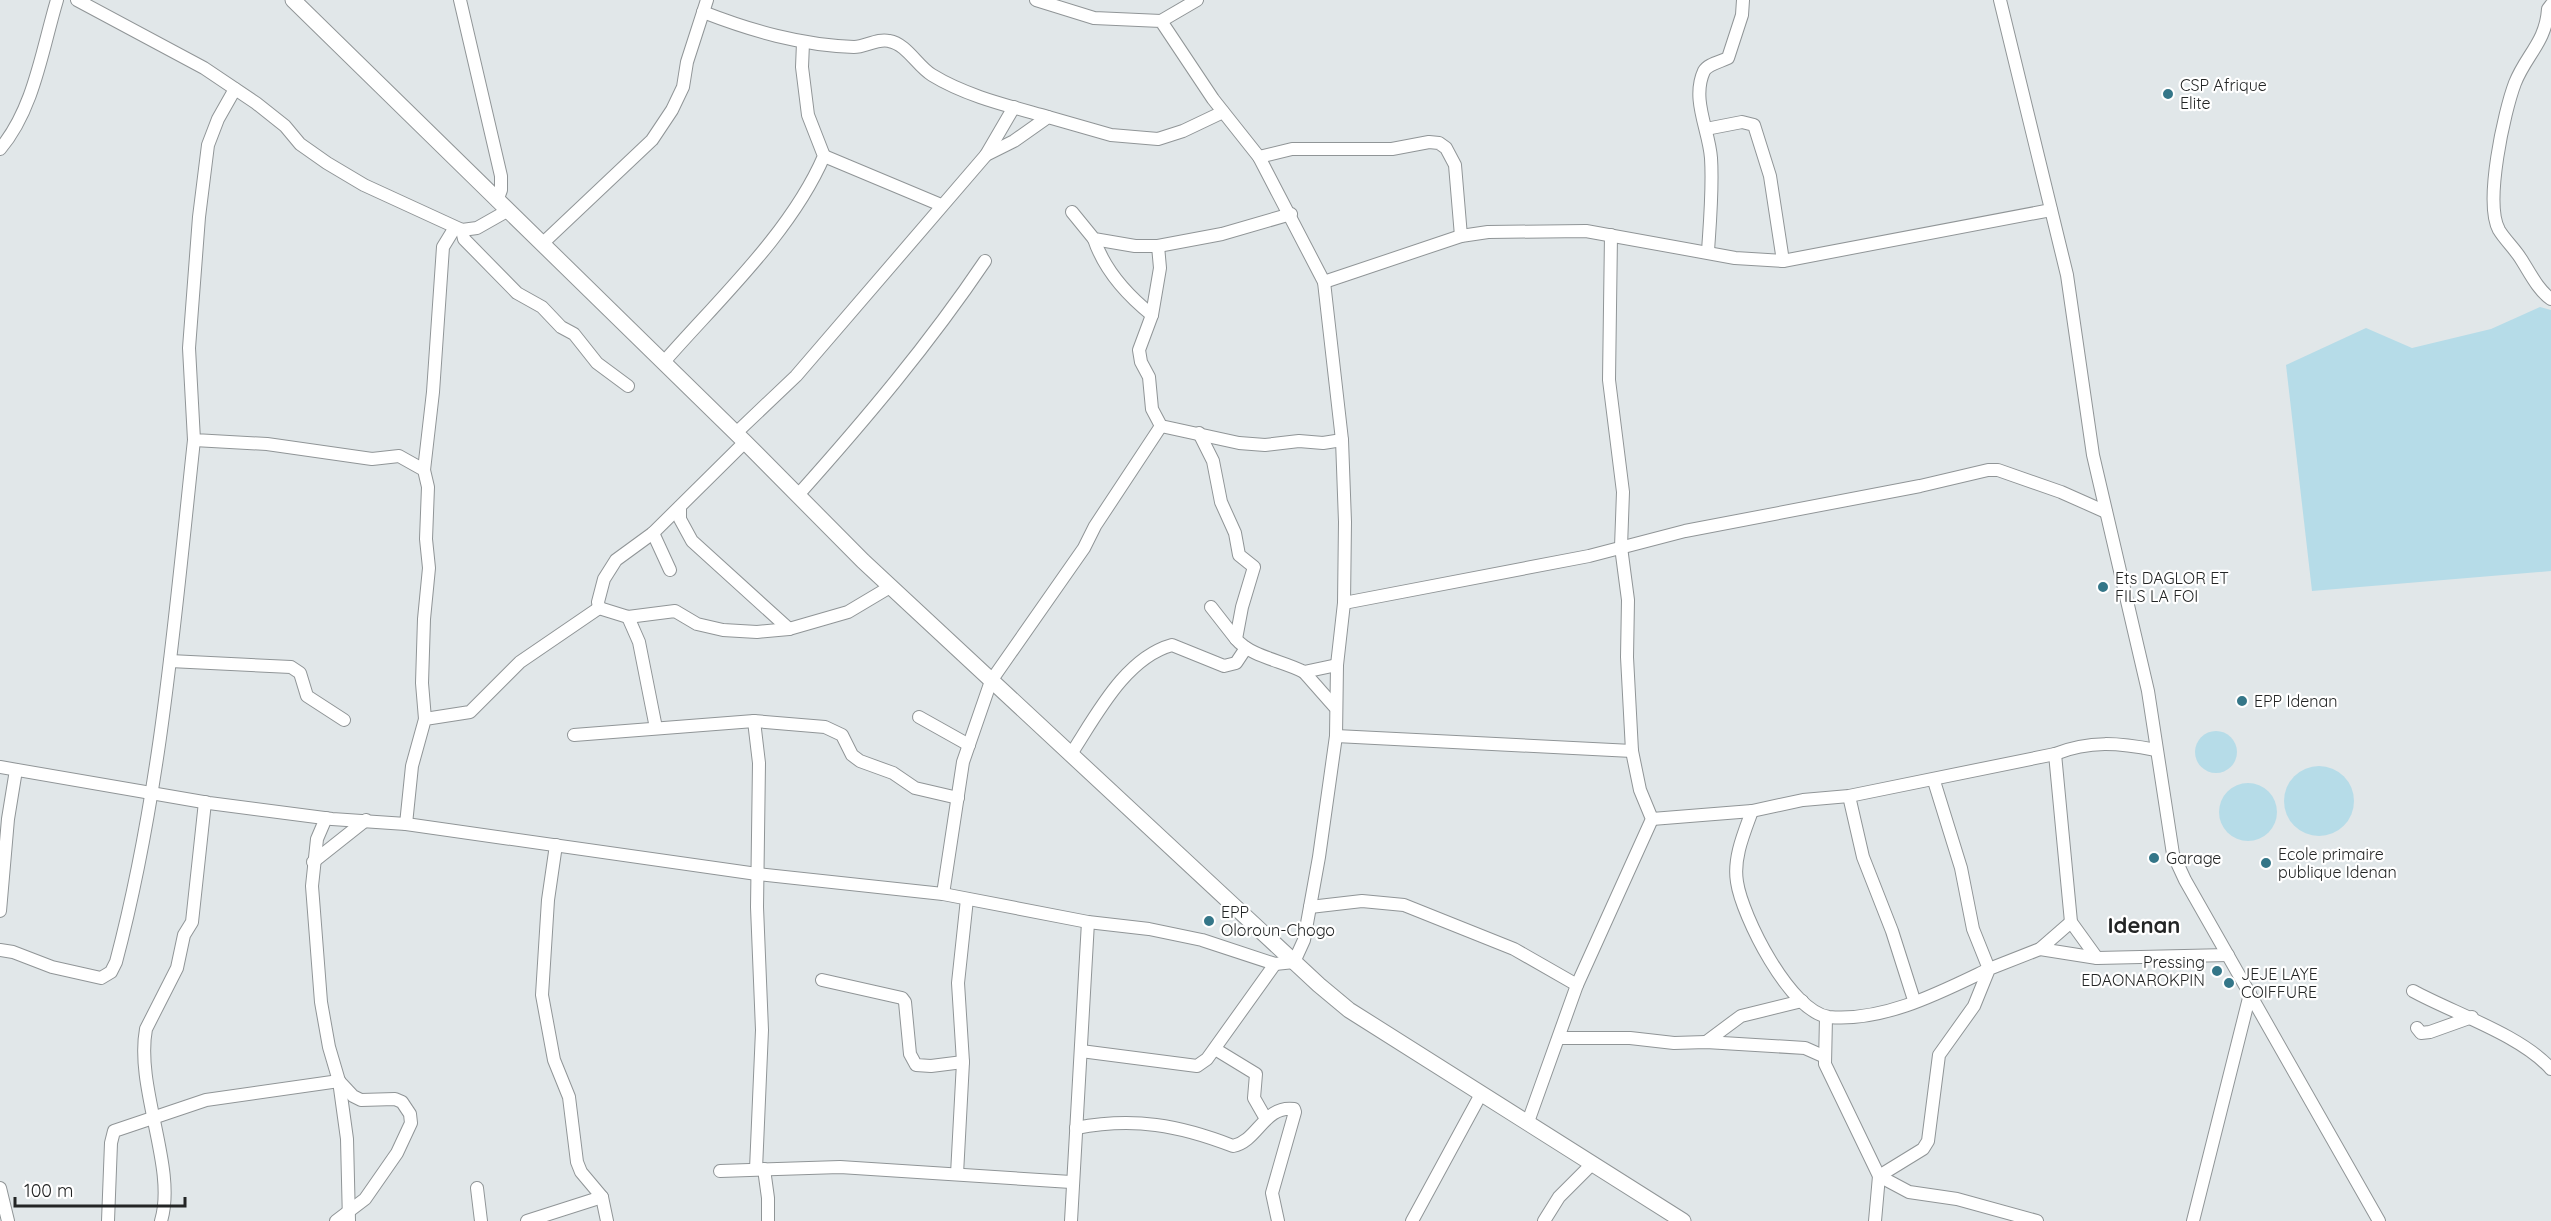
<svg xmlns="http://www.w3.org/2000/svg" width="2551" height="1221" font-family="Quicksand,sans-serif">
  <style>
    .green { fill: #b6dce8 }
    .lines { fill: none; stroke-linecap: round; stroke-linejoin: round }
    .minor-casing { stroke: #909597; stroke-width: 14 }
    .tertiary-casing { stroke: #909597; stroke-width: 17 }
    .minor { stroke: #fff; stroke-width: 12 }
    .tertiary { stroke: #fff; stroke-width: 15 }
    .poi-dot { fill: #347688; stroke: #fff; stroke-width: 2 }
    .labels { text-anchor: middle; stroke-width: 4.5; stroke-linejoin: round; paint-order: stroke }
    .poi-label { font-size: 16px; fill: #232525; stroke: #fff; text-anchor: start }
    .district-label { font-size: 22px; font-weight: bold; fill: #232525; stroke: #fff }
  </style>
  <rect width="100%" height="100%" fill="#e1e7e9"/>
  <g class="green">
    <polygon points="2540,307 2551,310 2551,571 2312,591 2286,365 2366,328 2412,348 2491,329"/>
    <circle cx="2216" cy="752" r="21"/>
    <circle cx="2319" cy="801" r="35"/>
    <circle cx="2248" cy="812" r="29"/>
  </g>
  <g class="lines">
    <defs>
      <g id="minor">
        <polyline points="77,0 204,68 256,103 285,126 300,144 327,163 364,185 462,230 477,228 507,211"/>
        <polyline points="460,0 501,176 501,190 497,201"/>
        <polyline points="2000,0 2067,275 2093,455 2148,691 2173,854 2185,880 2379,1221"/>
        <path d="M2551,5L2548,9C2546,42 2526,55 2515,83C2504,112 2484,203 2499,230C2505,240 2515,249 2521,259C2530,273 2538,290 2551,299"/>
        <path d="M703,12C752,31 800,45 854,47C865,47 878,38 889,41C907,44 917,66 932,75C966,96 1009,106 1048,117"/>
        <polyline points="1161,21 1197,0"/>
        <polyline points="235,89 218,119 208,145 199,217 189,348 194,440 267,444 372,459 399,456 424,470 428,487 426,539 429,568 424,619 422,683 425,719"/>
        <polyline points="1706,129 1742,122 1754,125 1770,176 1783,261"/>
        <path d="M0,149C34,109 42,50 57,0"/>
        <polyline points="986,155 1014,107"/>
        <polyline points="824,156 941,205"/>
        <polyline points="1259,157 1292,149 1392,149 1429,142 1439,143 1446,148 1455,165 1461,236"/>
        <polyline points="1072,212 1094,239 1135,246 1158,246 1222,234 1291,214"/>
        <polyline points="462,230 464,239 517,293 542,307 561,327 574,334 597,363 628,386"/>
        <path d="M1094,239C1104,269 1127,295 1152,315"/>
        <polyline points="543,243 652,140 672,110 683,87 687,62 707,0"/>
        <polyline points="1158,246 1160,268 1152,315 1139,350 1141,362 1149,377 1152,409 1161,426 1239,443 1265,445 1299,441 1323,443 1342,440"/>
        <path d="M1708,251C1710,221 1713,188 1711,158C1709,130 1691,99 1704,71C1708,64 1720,62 1728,58L1742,15L1743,0"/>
        <polyline points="1324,282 1461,236 1488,232 1586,231 1735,258 1783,261 2051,210"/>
        <path d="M663,363C717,301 791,233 824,156L808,115L802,67L803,43"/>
        <polyline points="736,433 796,376 986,155 1014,141 1048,117 1111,135 1158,139 1183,131 1223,112"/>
        <path d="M1199,433L1213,461L1221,502L1235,533L1239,555L1254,567L1242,607L1236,639C1251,657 1284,661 1304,672L1337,665"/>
        <polyline points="424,470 433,392 443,247 454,229"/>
        <path d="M798,495C865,420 929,344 985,261"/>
        <polyline points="680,507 680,519 692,541 789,629"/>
        <polyline points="653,533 670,570"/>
        <polyline points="1344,603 1589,556 1685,531 1920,486 1988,470 1998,470 2061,492 2106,512"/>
        <polyline points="1211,607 1236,639"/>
        <polyline points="599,608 628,617 675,611 697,624 723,630 757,632 789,629 848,612 890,587"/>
        <polyline points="599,608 598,602 604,579 616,560 653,533 745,442"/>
        <polyline points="628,617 639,642 656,728"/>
        <polyline points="170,661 291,667 300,673 307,696 344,720"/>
        <polyline points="1304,672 1334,706"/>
        <polyline points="919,717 969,745"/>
        <polyline points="754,721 759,763 757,907 762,1030 756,1169"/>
        <polyline points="574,735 754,721 825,727 842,735 852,755 860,761 893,773 915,788 958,798"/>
        <polyline points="1336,736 1632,751"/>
        <path d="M1071,754C1096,716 1125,658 1172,645L1224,666L1236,663L1246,648"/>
        <polyline points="2055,754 2071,922 2097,958"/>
        <polyline points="0,767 209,803 332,819 406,824 757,874 943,894 1088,922 1149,929 1202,940 1275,964 1294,962 1304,940 1319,857 1336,736 1337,665 1344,603 1345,522 1342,440 1324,282 1259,157 1213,99 1161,21 1094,18 1036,0"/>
        <polyline points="1849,796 1863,857 1892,931 1914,1000"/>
        <path d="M1752,811C1744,833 1733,858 1737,882C1742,916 1790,1012 1829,1017C1884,1022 1941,992 1989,969L1973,929L1961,868L1934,781"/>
        <polyline points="326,818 317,839 312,886 321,1002 329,1047 339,1081 347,1139 349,1221"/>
        <path d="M1652,819L1752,811L1803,800L1849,796L2055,754C2090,740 2119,743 2156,750"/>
        <polyline points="406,824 412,766 425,719 470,712 520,662 599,608"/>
        <polyline points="556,845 548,900 542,995 554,1060 569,1097 577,1162 581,1172 602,1197 607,1221"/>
        <polyline points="313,862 366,820"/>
        <polyline points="943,894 963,762 991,681 1084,548 1095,526 1161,426"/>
        <polyline points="1310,907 1362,901 1404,905 1514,949 1577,985"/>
        <polyline points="0,911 8,819 16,770"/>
        <polyline points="2040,949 2097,958 2228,955"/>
        <path d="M0,950L13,952L52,967L101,978L111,972L116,962C161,792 175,615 194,440"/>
        <polyline points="822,980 902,998 905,1002 910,1054 916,1065 931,1066 963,1062"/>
        <path d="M2413,991C2453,1013 2521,1035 2551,1069"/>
        <polyline points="1826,1017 1825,1064 1879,1176 1909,1192 1957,1199 2037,1221"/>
        <polyline points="2417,1028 2421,1033 2430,1032 2472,1017"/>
        <polyline points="1560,1038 1630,1038 1674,1043 1706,1042 1805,1048 1823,1056"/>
        <polyline points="1706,1042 1741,1016 1802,1001"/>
        <polyline points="1215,1049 1256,1074 1254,1098 1266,1119"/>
        <polyline points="1081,1051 1197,1066 1207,1059 1275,964"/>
        <polyline points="1528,1122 1577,985 1652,819 1640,790 1632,751 1627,657 1628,600 1621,547 1623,492 1609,380 1611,235"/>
        <path d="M1076,1128C1134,1117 1179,1125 1233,1146C1258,1141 1264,1105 1294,1109L1295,1112L1272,1193L1278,1221"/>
        <polyline points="764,1169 768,1198 768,1221"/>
        <polyline points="720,1171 840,1167 1071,1182"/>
        <polyline points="957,1174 963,1062 958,983 967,899"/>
        <polyline points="0,1188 8,1221"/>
        <polyline points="477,1188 481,1221"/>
        <polyline points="108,1221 111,1143 114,1131 206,1100 339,1081"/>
        <path d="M161,1221C177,1168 135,1088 146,1029L177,968L184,935L192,922L205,802"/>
        <polyline points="336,1221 365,1199 397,1153 411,1123 410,1114 402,1102 395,1099 361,1100 353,1096 339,1081"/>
        <polyline points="527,1221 602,1197"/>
        <polyline points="1071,1221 1088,922"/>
        <polyline points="1412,1221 1481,1094"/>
        <polyline points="1544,1221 1559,1197 1592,1164"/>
        <polyline points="1875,1221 1879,1176 1923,1149 1928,1141 1939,1055 1974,1006 1989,969 2040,949 2071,922"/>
        <polyline points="2193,1221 2250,994"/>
      </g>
      <polyline id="tertiary" points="293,0 745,442 863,561 1319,985 1349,1010 1683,1221"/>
    </defs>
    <use href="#minor" class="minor-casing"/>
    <use href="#tertiary" class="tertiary-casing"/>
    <use href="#minor" class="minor"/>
    <use href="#tertiary" class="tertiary"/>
  </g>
  <g class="poi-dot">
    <circle cx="2168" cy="94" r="6"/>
    <circle cx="2103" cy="587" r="6"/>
    <circle cx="2242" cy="701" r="6"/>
    <circle cx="2154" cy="858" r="6"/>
    <circle cx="2266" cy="863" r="6"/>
    <circle cx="1209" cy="921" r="6"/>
    <circle cx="2217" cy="971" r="6"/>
    <circle cx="2229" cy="983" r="6"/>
  </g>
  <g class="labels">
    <g class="poi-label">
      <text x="2180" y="91">CSP Afrique<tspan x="2180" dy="18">Elite</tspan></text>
      <text x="2115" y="584">Ets DAGLOR ET<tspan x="2115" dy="18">FILS LA FOI</tspan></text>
      <text x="2254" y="707">EPP Idenan</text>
      <text x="2278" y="860">Ecole primaire<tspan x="2278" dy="18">publique Idenan</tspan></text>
      <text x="2166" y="864">Garage</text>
      <text x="1221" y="918">EPP<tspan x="1221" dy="18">Oloroun-Chogo</tspan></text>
      <text x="2205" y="968" text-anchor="end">Pressing<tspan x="2205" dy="18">EDAONAROKPIN</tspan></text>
      <text x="2241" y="980">JEJE LAYE<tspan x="2241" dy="18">COIFFURE</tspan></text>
    </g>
    <g class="district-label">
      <text x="2144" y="933">Idenan</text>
    </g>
  </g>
  <path d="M15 1197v9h170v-9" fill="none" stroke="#232525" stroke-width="3"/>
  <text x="24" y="1197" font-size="18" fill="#232525" stroke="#ffffff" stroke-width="4.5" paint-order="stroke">100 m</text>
</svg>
